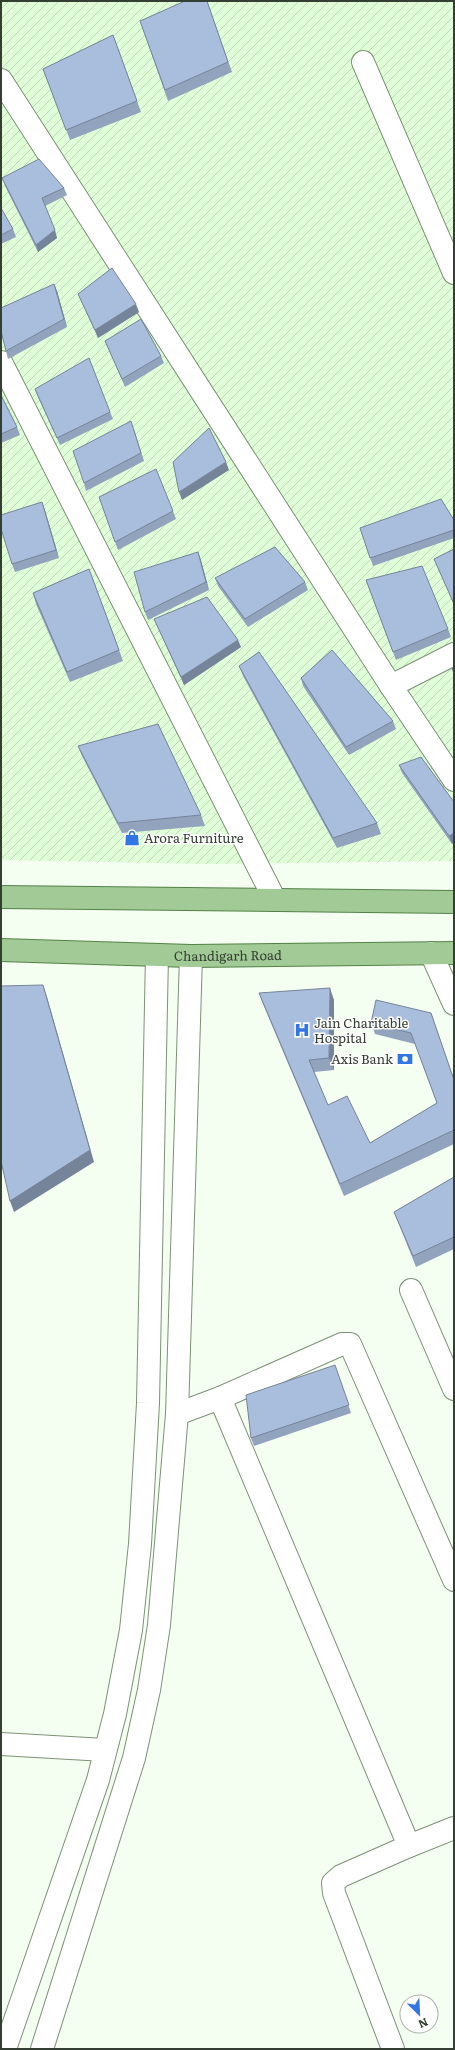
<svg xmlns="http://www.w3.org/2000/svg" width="455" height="2050" font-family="Literata,serif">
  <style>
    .industrial { fill: url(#industrial-furrows) }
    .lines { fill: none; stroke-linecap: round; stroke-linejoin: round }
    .minor-casing { stroke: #7c9276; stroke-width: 24 }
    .primary-casing { stroke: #538247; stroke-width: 24 }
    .minor { stroke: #fff; stroke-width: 22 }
    .primary { stroke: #a2ca97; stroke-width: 22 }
    .wall { fill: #91a3bd }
    .shaded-wall { fill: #76849a }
    .building { fill: #a9bddc; stroke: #76849a }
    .labels { text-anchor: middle; stroke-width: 3; stroke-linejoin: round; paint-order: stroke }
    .poi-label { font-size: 13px; fill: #343e32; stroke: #fff; text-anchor: start }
    .street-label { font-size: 13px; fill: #343e32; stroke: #fff }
  </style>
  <defs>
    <pattern id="industrial-furrows" width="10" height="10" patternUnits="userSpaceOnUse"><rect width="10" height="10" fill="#dffdd7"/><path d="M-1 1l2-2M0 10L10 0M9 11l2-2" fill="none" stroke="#c0dab9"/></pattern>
  </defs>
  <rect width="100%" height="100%" fill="#f4fef1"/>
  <polygon class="industrial" points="1,1 454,1 454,861 209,864 1,860"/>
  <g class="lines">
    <defs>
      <g id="minor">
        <polyline points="363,62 454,273"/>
        <polyline points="1,80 391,686 454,780"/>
        <polyline points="1,362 275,900"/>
        <polyline points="391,686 454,654"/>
        <polyline points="431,953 454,1004"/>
        <polyline points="411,1290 454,1389"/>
        <polyline points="220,1398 409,1846 341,1876 333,1883 334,1893 393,2049"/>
        <polyline points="177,1414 220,1398 342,1344 350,1344 454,1580"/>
        <polyline points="1,1744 105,1750"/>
        <polyline points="409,1846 454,1828"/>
        <polyline points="5,2049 98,1780 115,1714 131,1630 140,1544 148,1403 157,955"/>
        <polyline points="42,2049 134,1758 149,1690 159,1625 177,1414 191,956"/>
      </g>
      <g id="primary">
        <polyline points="1,897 454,902"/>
        <path id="s1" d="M1,950L191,956L454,953"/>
      </g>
    </defs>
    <use href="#minor" class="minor-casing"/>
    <use href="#primary" class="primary-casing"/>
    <use href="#minor" class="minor"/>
    <use href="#primary" class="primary"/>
  </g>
  <g class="wall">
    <polygon points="207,1 232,72 168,101 140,21"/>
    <polygon points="113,35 141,112 70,140 43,69"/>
    <polygon points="2,178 64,188 67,195 45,206 57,238 38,252 5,186"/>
    <polygon points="1,208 13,229 16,237 1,244"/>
    <polygon points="54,284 57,291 67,327 8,359 6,351"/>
    <polygon points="78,294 139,312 98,338 81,301"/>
    <polygon points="105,341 161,356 164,363 125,387"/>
    <polygon points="35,389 110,412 113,419 60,445 38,397"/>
    <polygon points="1,395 17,427 20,435 1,443"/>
    <polygon points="134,429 144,461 86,491 84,483"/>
    <polygon points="99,497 173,511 176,519 118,550"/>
    <polygon points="42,502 59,558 15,572 12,564"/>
    <polygon points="454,520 454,538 373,566 360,528"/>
    <polygon points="454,549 454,605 434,559"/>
    <polygon points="198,552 209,590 148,620 145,612"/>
    <polygon points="89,569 123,661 70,682 36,604 33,593"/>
    <polygon points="215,578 305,582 308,590 248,627 218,586"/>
    <polygon points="366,580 448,629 451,637 396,660"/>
    <polygon points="154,619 241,647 184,685 157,626"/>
    <polygon points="239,666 377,823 381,834 337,848 243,676"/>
    <polygon points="301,678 393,721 396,729 349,755 303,686"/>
    <polygon points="78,746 201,815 205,826 122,833 82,756"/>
    <polygon points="399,765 454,802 452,844 402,773"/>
    <polygon points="259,993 334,1000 334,1070 314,1072 328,1105 370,1143 437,1103 415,1044 375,1034 371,1023 431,1013 454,1079 454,1144 344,1196 263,1004"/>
    <polygon points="454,1177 454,1249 416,1267 394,1212"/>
    <polygon points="335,1365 351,1413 254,1446 251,1438"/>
  </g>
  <g class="shaded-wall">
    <polygon points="55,230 57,238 38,252 36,245"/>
    <polygon points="54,284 57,291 67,327 64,319"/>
    <polygon points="136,304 139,312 98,338 95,330"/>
    <polygon points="226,462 229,470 182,500 179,492"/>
    <polygon points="42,502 45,510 59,558 56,550"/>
    <polygon points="198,552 201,560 209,590 206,582"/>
    <polygon points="238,640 241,647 184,685 181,677"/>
    <polygon points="454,833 454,843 452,844 449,836"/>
    <polygon points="43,985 47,997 94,1162 14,1212 10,1201"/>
    <polygon points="330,988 334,1000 334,1070 329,1058"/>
  </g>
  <g class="building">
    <polygon points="185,1 207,1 228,62 165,90 140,21"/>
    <polygon points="113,35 137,101 66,130 43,69"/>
    <polygon points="39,159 64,188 42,198 55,230 36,245 2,178"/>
    <polygon points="1,208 13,229 1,235"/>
    <polygon points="112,268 136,304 95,330 78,294"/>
    <polygon points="54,284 64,319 6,351 1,331 1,308"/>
    <polygon points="141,319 161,356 122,379 105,341"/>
    <polygon points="89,358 110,412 57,438 35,389"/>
    <polygon points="1,395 17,427 1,434"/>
    <polygon points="131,421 141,453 84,483 73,451"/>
    <polygon points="209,428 226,462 179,492 173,462"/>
    <polygon points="156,469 173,511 115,542 99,497"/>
    <polygon points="441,499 454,520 454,530 370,558 360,528"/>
    <polygon points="42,502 56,550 12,564 1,529 1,515"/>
    <polygon points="275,547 305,582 245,619 215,578"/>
    <polygon points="454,549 454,604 434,559"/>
    <polygon points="198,552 206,582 145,612 134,572"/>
    <polygon points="422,566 448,629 393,652 366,580"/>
    <polygon points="89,569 119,650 67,672 33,593"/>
    <polygon points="207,597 238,640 181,677 154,619"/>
    <polygon points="332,650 393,721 346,747 301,678"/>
    <polygon points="259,652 377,823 333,838 239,666"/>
    <polygon points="454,667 454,673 452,669"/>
    <polygon points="158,724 201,815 118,823 78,746"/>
    <polygon points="421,757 454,802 454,833 449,836 399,765"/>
    <polygon points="43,985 90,1150 10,1201 1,1161 1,986"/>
    <polygon points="330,988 329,1058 309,1060 328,1105 347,1096 370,1143 437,1103 411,1033 371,1023 376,1000 431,1013 454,1080 454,1130 340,1184 259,993"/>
    <polygon points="454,1177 454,1237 413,1256 394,1212"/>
    <polygon points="335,1365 349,1405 251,1438 246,1395"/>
  </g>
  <defs>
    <symbol id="shop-bare" viewBox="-9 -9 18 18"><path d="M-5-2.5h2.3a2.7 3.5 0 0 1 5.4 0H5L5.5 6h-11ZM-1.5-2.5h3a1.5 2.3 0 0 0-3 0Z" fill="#3276e3" stroke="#fff" stroke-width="2.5" paint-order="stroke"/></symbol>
    <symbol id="hospital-bare" viewBox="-9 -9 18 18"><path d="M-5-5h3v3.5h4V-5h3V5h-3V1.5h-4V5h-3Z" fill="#3276e3" stroke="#fff" stroke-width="2.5" paint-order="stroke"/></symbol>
    <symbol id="bank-bare" viewBox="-9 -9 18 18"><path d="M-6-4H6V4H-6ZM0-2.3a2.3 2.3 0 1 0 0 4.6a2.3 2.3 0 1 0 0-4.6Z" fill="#3276e3" stroke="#fff" stroke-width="2.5" paint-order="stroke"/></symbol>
  </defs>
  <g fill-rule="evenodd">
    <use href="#shop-bare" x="121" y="827" width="22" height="22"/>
    <use href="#hospital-bare" x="291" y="1019" width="22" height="22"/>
    <use href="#bank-bare" x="394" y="1048" width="22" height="22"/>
  </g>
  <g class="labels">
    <g class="poi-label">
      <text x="144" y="843">Arora Furniture</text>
      <text x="314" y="1028">Jain Charitable<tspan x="314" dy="15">Hospital</tspan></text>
      <text x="393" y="1064" text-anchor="end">Axis Bank</text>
    </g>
    <g class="street-label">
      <text dy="5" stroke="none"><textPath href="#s1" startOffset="227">Chandigarh Road</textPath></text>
    </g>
  </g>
  <rect width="455" height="2050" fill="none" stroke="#343e32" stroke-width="4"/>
  <g transform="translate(419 2014) rotate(156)"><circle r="19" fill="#ffffff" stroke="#aeb2ad"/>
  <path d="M0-3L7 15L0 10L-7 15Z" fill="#3276e3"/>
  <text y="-6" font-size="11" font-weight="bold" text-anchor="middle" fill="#343e32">N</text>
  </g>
</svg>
